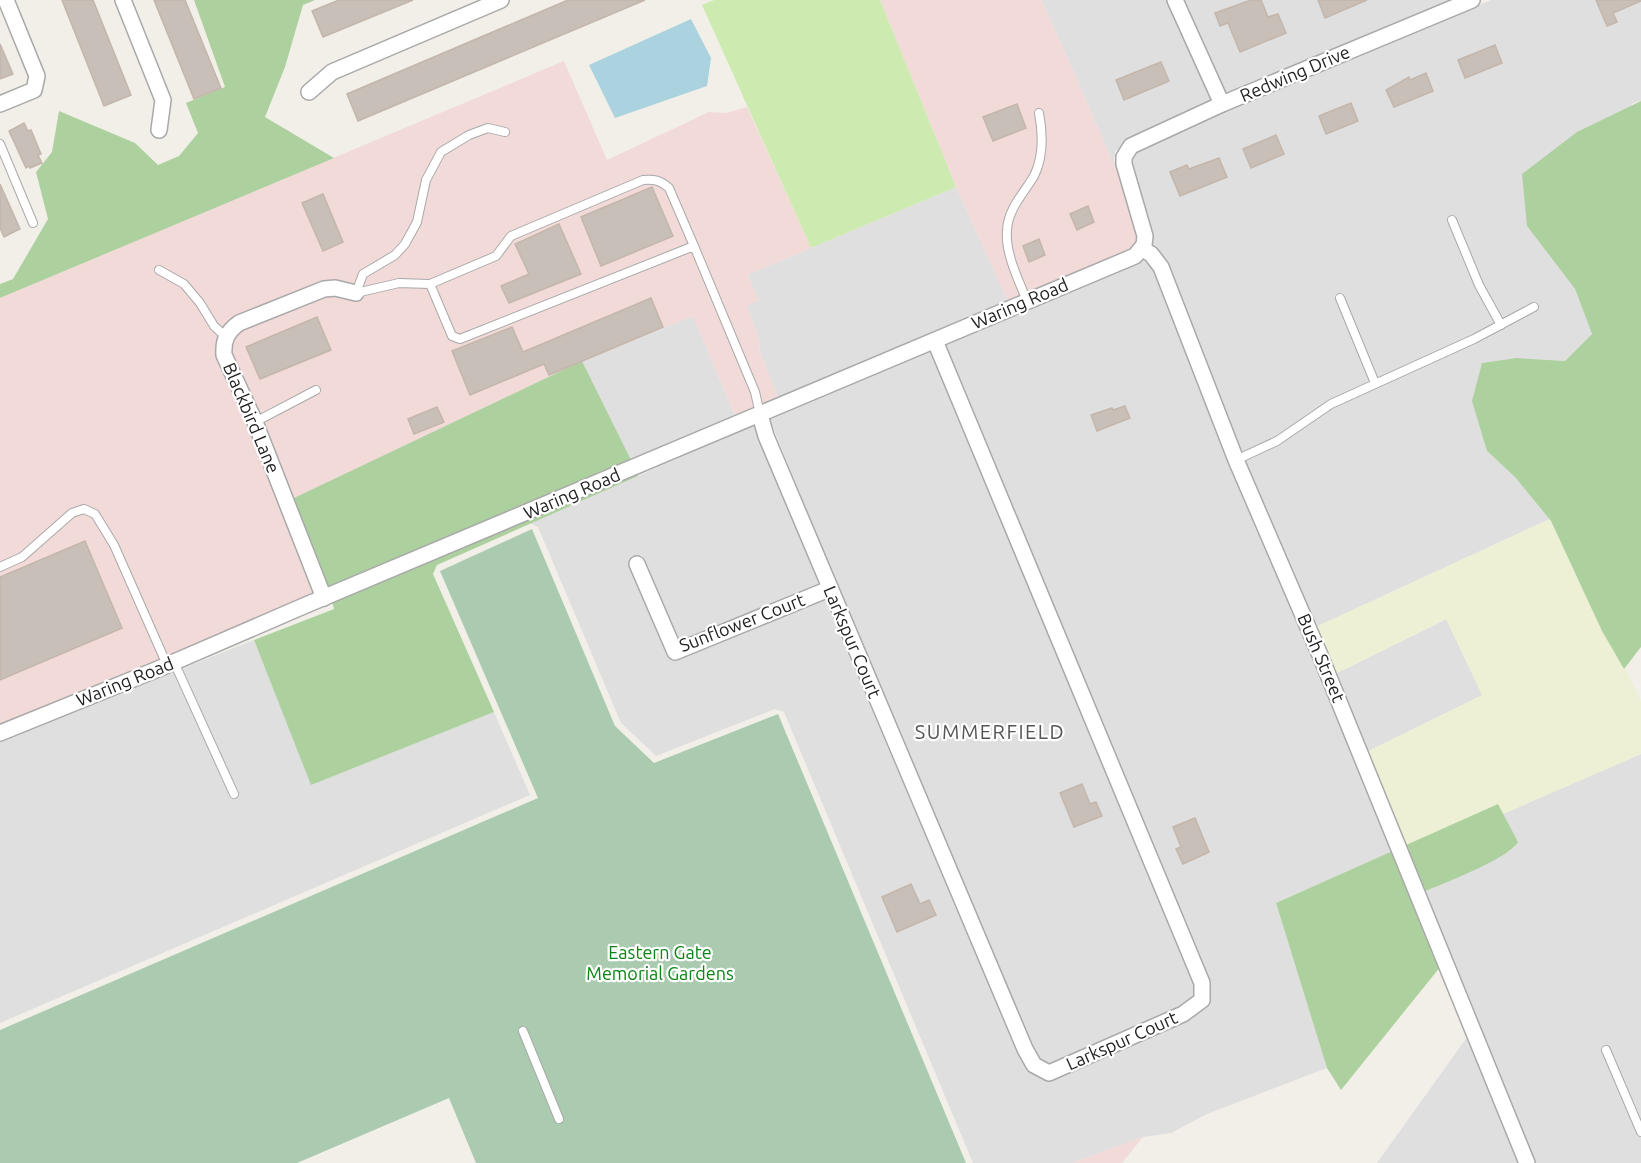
<svg xmlns="http://www.w3.org/2000/svg" width="1641" height="1163" font-family="Ubuntu,sans-serif">
  <style>
    .residential { fill: #e0dfdf }
    .commercial { fill: #f2dad9 }
    .farmland { fill: #eef0d5 }
    .grass { fill: #cdebb0 }
    .forest { fill: #add19e }
    .cemetery { fill: #aacbaf }
    .water { fill: #aad3df }
    .building { fill: #c7bfb8; stroke: #c4b6ab; stroke-width: 1.5 }
    .lines { fill: none; stroke-linecap: round; stroke-linejoin: round }
    .lane-casing { stroke: #a9a9a9; stroke-width: 10 }
    .street-casing { stroke: #a9a9a9; stroke-width: 18 }
    .lane { stroke: #fff; stroke-width: 8 }
    .street { stroke: #fff; stroke-width: 15 }
    .labels { text-anchor: middle; stroke-width: 4.5; stroke-linejoin: round; paint-order: stroke }
    .street-label { font-size: 18px; fill: #222; stroke: #fff }
    .park-label { font-size: 18px; fill: #0c8416; stroke: #fff }
    .neighbourhood-label { font-size: 20px; letter-spacing: 1.5px; fill: #555; stroke: #fff }
  </style>
  <rect width="100%" height="100%" fill="#f2efe9"/>
  <g class="residential">
    <polygon points="1041,0 1167,0 1212,101 1125,142 1118,150 1115,151 1114,161 1116,162 1121,182 1076,77"/>
    <polygon points="1184,0 1454,0 1226,95"/>
    <polygon points="1491,0 1641,0 1641,101 1633,103 1527,226 1575,289 1592,334 1565,361 1517,358 1487,451 1515,477 1550,519 1307,631 1327,678 1447,619 1483,696 1360,755 1400,848 1276,903 1327,1068 1207,1114 1171,1133 1143,1137 1072,1163 973,1163 784,712 775,709 656,756 621,723 538,527 530,523 755,425 819,585 679,643 642,555 628,561 667,655 677,658 824,598 1017,1052 1029,1072 1045,1079 1207,1005 1210,999 1209,982 945,344 1151,247 1152,234 1132,162 1131,157 1135,151 1224,111"/>
    <polygon points="956,187 1008,301 779,400 760,352 759,339 746,305 759,300 747,275"/>
    <polygon points="693,316 736,418 632,462 582,361"/>
    <polygon points="930,350 1194,985 1194,997 1180,1009 1050,1065 1040,1060 1032,1045 834,579 770,419"/>
    <polygon points="254,640 312,784 494,712 530,795 0,1023 0,741"/>
    <polygon points="1641,754 1641,1163 1377,1163 1475,1026 1419,894 1497,858 1514,848 1517,842 1503,814"/>
  </g>
  <g class="commercial">
    <polygon points="880,0 1041,0 1076,77 1121,182 1137,237 1136,244 1131,250 1008,301 956,187"/>
    <polygon points="564,61 607,160 709,112 726,113 747,107 811,248 747,275 759,300 747,306 759,339 760,352 779,400 736,418 693,316 582,361 295,498 310,541 262,418 231,353 231,345 233,339 243,329 325,296 334,295 359,302 366,289 337,281 235,318 225,325 219,333 215,347 216,359 247,425 313,594 155,663 0,726 0,298"/>
    <polygon points="1143,1137 1122,1163 1072,1163"/>
  </g>
  <polygon class="farmland" points="1550,519 1602,630 1624,669 1625,668 1641,701 1641,754 1503,814 1498,805 1400,848 1360,755 1482,695 1446,619 1327,678 1307,631"/>
  <polygon class="grass" points="714,0 880,0 956,187 811,248 702,5"/>
  <g class="forest">
    <polygon points="194,0 315,0 303,5 285,67 265,117 334,158 0,298 0,284 13,279 48,219 36,172 52,152 59,111 135,143 158,165 179,156 198,133 186,103 225,87"/>
    <polygon points="1641,101 1641,647 1624,669 1602,631 1551,521 1515,477 1487,451 1472,401 1482,363 1517,358 1565,361 1592,334 1575,289 1527,226 1522,174 1577,132"/>
    <polygon points="582,361 632,462 328,589 294,498"/>
    <polygon points="638,474 638,476 437,565 433,574 494,712 311,785 254,640 334,609 332,602"/>
    <path d="M1498,804L1518,842C1507,860 1441,884 1419,894L1445,961L1341,1090L1327,1068L1276,903Z"/>
  </g>
  <polygon class="cemetery" points="532,529 615,726 654,763 778,714 966,1163 476,1163 449,1098 297,1163 0,1163 0,1030 538,798 440,571"/>
  <polygon class="water" points="691,19 711,58 707,86 615,118 589,65"/>
  <g class="building">
    <polygon points="62,0 93,0 131,95 104,106"/>
    <polygon points="154,0 185,0 221,88 194,99"/>
    <polygon points="339,0 413,0 323,37 312,11"/>
    <polygon points="568,0 645,0 358,121 347,94"/>
    <polygon points="1251,0 1261,0 1268,17 1278,14 1286,33 1240,52 1228,23 1220,26 1215,13"/>
    <polygon points="1318,0 1367,0 1325,18"/>
    <polygon points="1596,0 1641,0 1641,1 1613,13 1617,22 1607,26"/>
    <polygon points="0,44 13,74 0,79"/>
    <polygon points="1495,45 1502,63 1465,78 1458,60"/>
    <polygon points="1161,62 1169,81 1124,100 1116,80"/>
    <polygon points="1426,73 1433,91 1394,107 1386,90 1409,77 1410,80"/>
    <polygon points="1351,103 1358,121 1326,134 1319,116"/>
    <polygon points="1017,104 1026,128 993,141 983,117"/>
    <polygon points="24,123 28,131 31,130 41,154 38,155 42,163 30,168 29,166 26,168 9,131"/>
    <polygon points="1276,135 1284,154 1251,168 1243,149"/>
    <polygon points="1219,158 1227,177 1180,196 1170,172 1187,165 1189,169"/>
    <polygon points="0,184 20,229 4,237 0,228"/>
    <polygon points="652,187 673,236 601,266 581,217"/>
    <polygon points="323,194 343,242 323,251 302,203"/>
    <polygon points="1088,206 1094,222 1077,230 1070,214"/>
    <polygon points="559,224 581,274 509,303 501,286 529,274 515,244"/>
    <polygon points="1039,239 1045,255 1029,262 1023,246"/>
    <polygon points="651,298 663,327 549,375 544,364 470,395 452,351 512,327 523,352"/>
    <polygon points="317,317 331,350 260,379 246,347"/>
    <polygon points="1125,406 1130,418 1097,431 1091,415 1112,408 1113,410"/>
    <polygon points="437,407 444,422 414,434 408,419"/>
    <polygon points="85,541 122,628 0,680 0,577"/>
    <polygon points="1082,784 1090,804 1096,802 1102,816 1074,827 1060,793"/>
    <polygon points="1195,818 1209,852 1183,864 1176,849 1181,847 1173,827"/>
    <polygon points="911,884 920,904 929,900 936,915 897,932 882,897"/>
  </g>
  <g class="lines">
    <defs>
      <g id="lane">
        <polyline points="0,144 33,223"/>
        <polyline points="1452,220 1479,285 1501,325"/>
        <polyline points="159,270 184,284 200,303 214,326 225,336"/>
        <path d="M430,284L496,256L511,236L643,180C654,179 660,180 669,188L694,246"/>
        <polyline points="356,293 399,283 430,284 452,336 460,339 694,246 755,392 760,414"/>
        <polyline points="356,293 363,274 395,255 405,244 417,222 426,180 441,152 469,135 488,128 505,132"/>
        <polyline points="1340,298 1375,383"/>
        <path d="M1027,301C1018,279 1005,253 1007,230C1008,209 1024,193 1034,176C1044,156 1043,134 1039,113"/>
        <polyline points="255,422 316,390"/>
        <polyline points="1236,460 1277,441 1331,404 1474,339 1534,307"/>
        <polyline points="0,567 22,557 72,513 84,509 95,514 114,545 167,665"/>
        <polyline points="174,662 234,794"/>
        <polyline points="523,1031 559,1119"/>
        <polyline points="1606,1050 1641,1132"/>
      </g>
      <g id="street">
        <polyline points="123,0 163,100 159,130"/>
        <polyline points="1175,0 1222,104"/>
        <polyline points="309,92 332,72 501,0"/>
        <polyline points="0,104 34,90 37,76 6,0"/>
        <polyline points="1142,249 1151,254 1161,267 1236,460 1320,655 1527,1163"/>
        <polyline points="760,415 766,436 1025,1049 1034,1065 1049,1073 1183,1014 1202,1000 1202,983 935,341"/>
        <polyline points="637,564 675,652 829,589"/>
        <path d="M324,598L255,422L224,355C223,340 227,332 239,323L324,289L335,288L356,293"/>
        <polyline points="0,733 158,669 306,605 1135,256 1144,245 1145,236 1124,164 1124,157 1131,146 1222,104 1472,0"/>
      </g>
    </defs>
    <use href="#lane" class="lane-casing"/>
    <use href="#street" class="street-casing"/>
    <use href="#lane" class="lane"/>
    <use href="#street" class="street"/>
  </g>
  <g class="labels">
    <g class="street-label">
      <text transform="translate(1295 74) rotate(-23)" y="6">Redwing Drive</text>
      <text transform="translate(1020 304) rotate(-23)" y="6">Waring Road</text>
      <text transform="translate(251 418) rotate(67)" y="6">Blackbird Lane</text>
      <text transform="translate(572 494) rotate(-23)" y="6">Waring Road</text>
      <text transform="translate(742 623) rotate(-21)" y="6">Sunflower Court</text>
      <text transform="translate(852 642) rotate(67)" y="6">Larkspur Court</text>
      <text transform="translate(1321 658) rotate(67)" y="6">Bush Street</text>
      <text transform="translate(125 682) rotate(-22)" y="6">Waring Road</text>
      <text transform="translate(1122 1041) rotate(-24)" y="6">Larkspur Court</text>
    </g>
    <g class="park-label">
      <text x="660" y="959">Eastern Gate<tspan x="660" dy="21">Memorial Gardens</tspan></text>
    </g>
    <g class="neighbourhood-label">
      <text x="990" y="739">SUMMERFIELD</text>
    </g>
  </g>
</svg>
